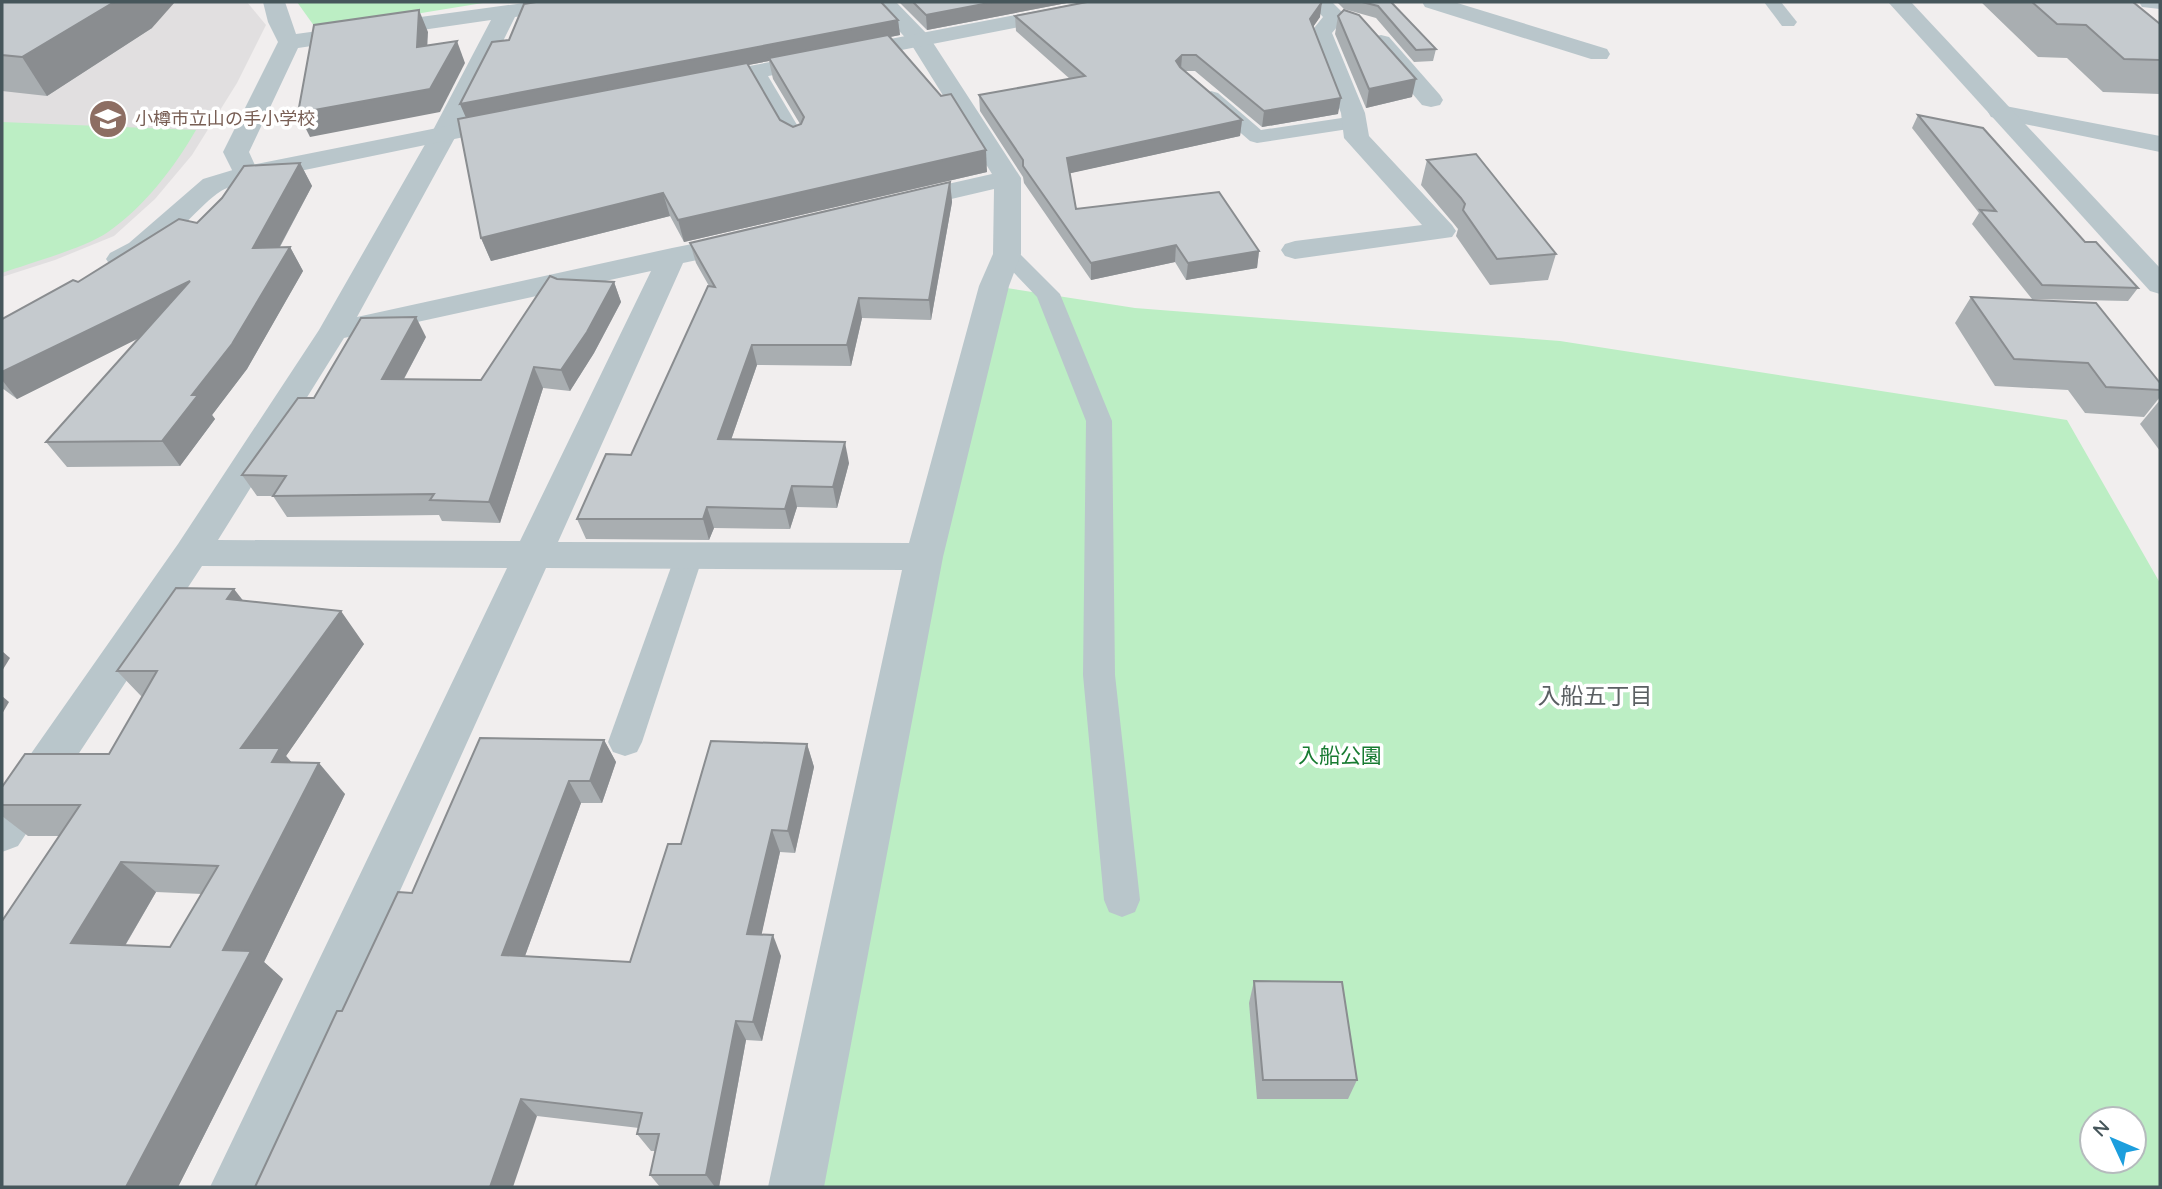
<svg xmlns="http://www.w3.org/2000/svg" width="2162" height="1189" font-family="Quicksand,'Noto Sans JP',sans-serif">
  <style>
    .education { fill: #e1dfe0 }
    .green { fill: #bceec4; fill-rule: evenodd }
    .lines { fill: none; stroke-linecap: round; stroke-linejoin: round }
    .service { fill: #b9c6cb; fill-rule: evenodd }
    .minor { fill: #b9c6cb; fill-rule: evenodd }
    .tertiary { fill: #b9c6cb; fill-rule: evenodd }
    .wall { fill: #a9aeb1; fill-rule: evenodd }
    .shaded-wall { fill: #8a8d90 }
    .building { fill: #c5cace; stroke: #8a8d90; stroke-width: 2; fill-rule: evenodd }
    .labels { text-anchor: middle; stroke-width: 7; stroke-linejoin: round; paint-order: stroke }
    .far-education-label { font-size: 18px; fill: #785e54; stroke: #fff; text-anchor: start }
    .park-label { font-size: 21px; fill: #187b32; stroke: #fff }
    .neighbourhood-label { font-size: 23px; fill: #5b6063; stroke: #fff }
  </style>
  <rect width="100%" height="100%" fill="#f1eeee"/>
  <polygon class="education" points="2,2 247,2 266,25 237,83 192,155 155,199 114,236 55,260 2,277"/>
  <g class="green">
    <polygon points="297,2 489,2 317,30"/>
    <path d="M2,122L196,130C174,168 145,206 108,232C85,248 30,263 2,273Z"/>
    <path d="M994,286L1135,308L1560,341L2067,420L2160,583V1187H812ZM2092,1119H2134V1161H2092Z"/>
  </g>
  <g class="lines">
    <g class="service">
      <polygon points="1764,2 1781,2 1797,22 1794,26 1782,26"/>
      <polygon points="756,66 765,71 806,140 803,144 796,146 786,140 747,71"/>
      <polygon points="1211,91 1218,93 1261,130 1355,116 1365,122 1355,128 1257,143 1250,141 1204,101 1202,97"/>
      <polygon points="1007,247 1015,249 1060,294 1112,421 1115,675 1140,900 1135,912 1122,917 1109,912 1104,900 1083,675 1086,421 1037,297 996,254 999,249"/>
      <polygon points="689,546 699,549 703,556 642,742 637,752 625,756 613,752 608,742 675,556 679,549"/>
    </g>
    <g class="minor">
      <path d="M263,2H285L296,34L531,2H587L584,7L576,8L515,17L457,134L357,317L672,248L692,244L702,247L706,253L702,259L683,263L558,542L909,543L979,286L993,254L994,189L900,211L890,209L886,203L890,197L992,174L911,44L873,2H896L928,35L1021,178V254L1009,286L943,557L824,1187H768L902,570L546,568L266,1187H210L507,568L202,566L18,846L2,852V795L178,544L319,330L431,134L491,20L298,48L249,152L259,174L255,180L246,182L237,180L223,152L278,42L268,22ZM651,271L520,541L218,540L344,338Z"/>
      <polygon points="1309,2 1332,2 1346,16 1332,33 1365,113 1369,136 1452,225 1456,231 1452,237 1295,259 1285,256 1281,250 1285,244 1295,241 1422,225 1344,138 1341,113 1310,33 1323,17"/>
      <polygon points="1422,2 1454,2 1607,49 1610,54 1607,59 1591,59 1425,7"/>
      <polygon points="2139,2 2160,2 2160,9 2142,7"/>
      <polygon points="1381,35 1389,37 1440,95 1443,100 1440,105 1431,107 1422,105 1373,47 1370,42 1373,37"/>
      <polygon points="2000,105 2160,136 2160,152 1991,117 1988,112 1991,107"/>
    </g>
    <g class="tertiary">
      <polygon points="1084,2 1127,2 1124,7 1116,8 702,89 694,87 690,82 694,77 702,75"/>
      <polygon points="1888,2 1911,2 2160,268 2160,294 2150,291"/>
      <path d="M513,113L522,115L525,120L522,125L252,181C242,184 229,186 221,191C190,211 150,275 110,265L106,259L110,253L129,243L203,179L246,166Z"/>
    </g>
  </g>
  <g class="wall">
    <polygon points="2,2 152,28 47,96 2,91"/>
    <polygon points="899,2 1072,2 927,30"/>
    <polygon points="1337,2 1391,2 1436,49 1433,61 1414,62 1376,18 1344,9"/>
    <polygon points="1981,2 2133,2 2160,24 2160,94 2103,92 2067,58 2038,57"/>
    <polygon points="1015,16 1320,17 1313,27 1338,114 1262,127 1195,71 1184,71 1242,120 1240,136 1070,173 1076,209 1259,251 1257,268 1186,280 1175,262 1091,280 1024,183 1023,177 980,111 979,95 1070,79 1016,31"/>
    <polygon points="1338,16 1412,97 1366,108 1335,34"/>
    <path d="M898,20L900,35L890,37L987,172L684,242L670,216L491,261L481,238L466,117L460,104ZM769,61L773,79L800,124L793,127L780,120L748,65Z"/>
    <polygon points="1918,115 2138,288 2128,301 2032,299 1972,224 1979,213 1912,128"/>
    <polygon points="1427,160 1556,254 1548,280 1490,285 1456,236 1458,229 1454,224 1421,185"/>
    <polygon points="300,163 312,186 280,247 290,247 303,271 247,369 212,415 215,419 180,466 67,467 46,442 139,338 17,399 2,388 2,319 197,223"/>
    <polygon points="950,182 952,202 931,320 862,318 851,366 757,365 731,440 849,463 837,508 797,507 790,529 714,528 709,540 586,539 577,519 631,455 709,286 696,263 690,243"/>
    <polygon points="614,282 621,302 594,353 570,391 543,388 500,523 442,521 439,515 287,517 273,496 257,496 242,475 314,398 426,337 404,379 481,380"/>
    <polygon points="1971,297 2160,383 2160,397 2144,417 2085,413 2068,390 1995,386 1955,323"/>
    <polygon points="2160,400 2160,451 2140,424"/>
    <path d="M243,601L364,644L286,756L292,763L345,794L264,962L283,979L178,1187H2L59,836H28L2,816V784L3,785L109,754L142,697L117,671ZM156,892L202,894L170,947L125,946Z"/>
    <polygon points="604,740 616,762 602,803 581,803 525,956 630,962 681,844 807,744 814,767 795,853 780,852 761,935 781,956 762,1041 746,1040 719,1187 660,1187 650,1175 655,1151 651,1151 637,1134 639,1128 537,1116 342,1011 412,893"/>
    <polygon points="1254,981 1357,1080 1348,1099 1257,1099 1249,1003"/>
  </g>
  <g class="shaded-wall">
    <polygon points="114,2 175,2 152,28 47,96 22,57"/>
    <polygon points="994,2 1072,2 927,30 926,15"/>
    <polygon points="1322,2 1320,17 1308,34 1310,19"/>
    <polygon points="419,10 428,32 426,70 417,47"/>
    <polygon points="898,20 900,35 770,61 769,58 769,61 467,120 460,104"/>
    <polygon points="457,41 465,63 440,112 310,137 298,113"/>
    <polygon points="1182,55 1181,70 1176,61"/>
    <polygon points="1416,79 1412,97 1366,108 1369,89"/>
    <polygon points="1341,98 1338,114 1262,127 1264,111"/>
    <polygon points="1242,120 1240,136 1067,174 1067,158"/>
    <polygon points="986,150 987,172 684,242 678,220"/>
    <polygon points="300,163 312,186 266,272 253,248"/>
    <polygon points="950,182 952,202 931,320 929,300"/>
    <polygon points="663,193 670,216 491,261 481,238"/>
    <polygon points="1176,245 1175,262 1091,280 1091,263"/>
    <polygon points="290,247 303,271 247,369 212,415 215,419 180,466 162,441"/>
    <polygon points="1259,251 1257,268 1186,280 1188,263"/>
    <polygon points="190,281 205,305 17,399 2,380 2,372"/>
    <polygon points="614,282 621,302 594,353 570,391 561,370"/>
    <polygon points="859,298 862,318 851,366 847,345"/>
    <polygon points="416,317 426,337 393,399 382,379"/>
    <polygon points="752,345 757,365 724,460 718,439"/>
    <polygon points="534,367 543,388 500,523 489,502"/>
    <polygon points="845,442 849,463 837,508 833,487"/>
    <polygon points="792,486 797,507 790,529 785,509"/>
    <polygon points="707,507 714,528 709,540 703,519"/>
    <polygon points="234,589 260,622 227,599"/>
    <polygon points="341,611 364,644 286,756 307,780 241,748"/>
    <polygon points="2,651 10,658 2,671"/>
    <polygon points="2,696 9,702 2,714"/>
    <polygon points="604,740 616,762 602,803 590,781"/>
    <polygon points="807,744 814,767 795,853 788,831"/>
    <polygon points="319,763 345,794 264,962 283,979 178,1187 126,1187 223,950"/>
    <polygon points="569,781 581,803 518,975 502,955"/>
    <polygon points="772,830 780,852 757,955 747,934"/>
    <polygon points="121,862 156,892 110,971 71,943"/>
    <polygon points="773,935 781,956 762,1041 753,1022"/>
    <polygon points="736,1021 746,1040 719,1187 715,1187 706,1175"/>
    <polygon points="521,1099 537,1116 513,1187 490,1187"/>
  </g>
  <g class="building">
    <polygon points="2,2 114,2 22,57 2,55"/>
    <polygon points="536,2 881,2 898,20 460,104 492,42 509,40 524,4"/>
    <polygon points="913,2 994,2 926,15"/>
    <polygon points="1087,2 1322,2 1310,19 1341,98 1264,111 1196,55 1182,55 1176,61 1180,67 1242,120 1067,158 1076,209 1219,192 1259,251 1188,263 1176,245 1091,263 1023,166 1023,160 979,95 1085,76 1015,16"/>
    <polygon points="1362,2 1391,2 1436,49 1416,50 1378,6"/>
    <polygon points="2032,2 2133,2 2160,24 2160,60 2124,59 2086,25 2057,24"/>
    <polygon points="419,10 417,47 457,41 430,89 298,113 314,25"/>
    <polygon points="1344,10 1359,15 1416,79 1369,89 1338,16"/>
    <polygon points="888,35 941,96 951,94 986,150 678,220 663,193 481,238 458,119 747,63 780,120 793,127 801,124 804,117 769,58"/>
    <polygon points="1918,115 1983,128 2085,242 2096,242 2138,288 2042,285 1980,210 1996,211"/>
    <polygon points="1476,154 1556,254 1497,259 1463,210 1465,204 1461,198 1427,160"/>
    <polygon points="300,163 253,248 290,247 232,344 192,395 198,395 162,441 46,442 190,281 2,372 2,319 73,280 78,282 179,219 197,223 222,198 244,166"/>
    <polygon points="950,182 929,300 859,298 847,345 752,345 718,439 845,442 833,487 792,486 785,509 707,507 703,519 577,519 606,454 631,455 708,286 715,287 690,243"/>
    <polygon points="550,276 557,279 614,282 587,332 561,370 534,367 489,502 430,500 434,494 273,496 286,476 242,475 298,398 314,398 361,318 416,317 382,379 481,380"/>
    <polygon points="1971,297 2096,303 2160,383 2160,390 2106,387 2088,363 2014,359"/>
    <path d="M176,588L234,589L227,599L341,611L241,748H280L272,762L319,763L223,950L251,951L126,1187H2V921L80,805H2V787L25,754H109L157,671H117ZM121,862L218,866L170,947L71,943Z"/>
    <polygon points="480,738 604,740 590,781 569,781 502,955 630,962 668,844 681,844 711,741 807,744 788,831 772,830 747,934 773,935 753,1022 736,1021 706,1175 650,1175 659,1134 637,1134 642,1113 521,1099 490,1187 255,1187 337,1011 342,1011 398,892 412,893"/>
    <polygon points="1254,981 1342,982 1357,1080 1263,1080"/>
  </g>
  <defs>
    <symbol id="school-disc" viewBox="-11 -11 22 22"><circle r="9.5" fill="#8d6e63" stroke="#fff"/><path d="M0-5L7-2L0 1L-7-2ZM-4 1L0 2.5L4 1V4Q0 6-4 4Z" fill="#fff"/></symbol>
  </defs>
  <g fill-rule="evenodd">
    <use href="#school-disc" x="86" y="97" width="44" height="44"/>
  </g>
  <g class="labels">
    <g class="far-education-label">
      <text x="135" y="125">小樽市立山の手小学校</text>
    </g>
    <g class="park-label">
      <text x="1340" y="763">入船公園</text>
    </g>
    <g class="neighbourhood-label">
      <text x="1595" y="704">入船五丁目</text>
    </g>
  </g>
  <rect width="2162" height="1189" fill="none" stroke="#46565b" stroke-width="7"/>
  <g transform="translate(2113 1140) rotate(314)"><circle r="33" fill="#ffffff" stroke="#b5bbbd" stroke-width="2"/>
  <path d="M0-5L12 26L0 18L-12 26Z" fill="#1c9edd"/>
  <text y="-10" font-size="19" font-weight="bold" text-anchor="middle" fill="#46565b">N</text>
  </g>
</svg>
